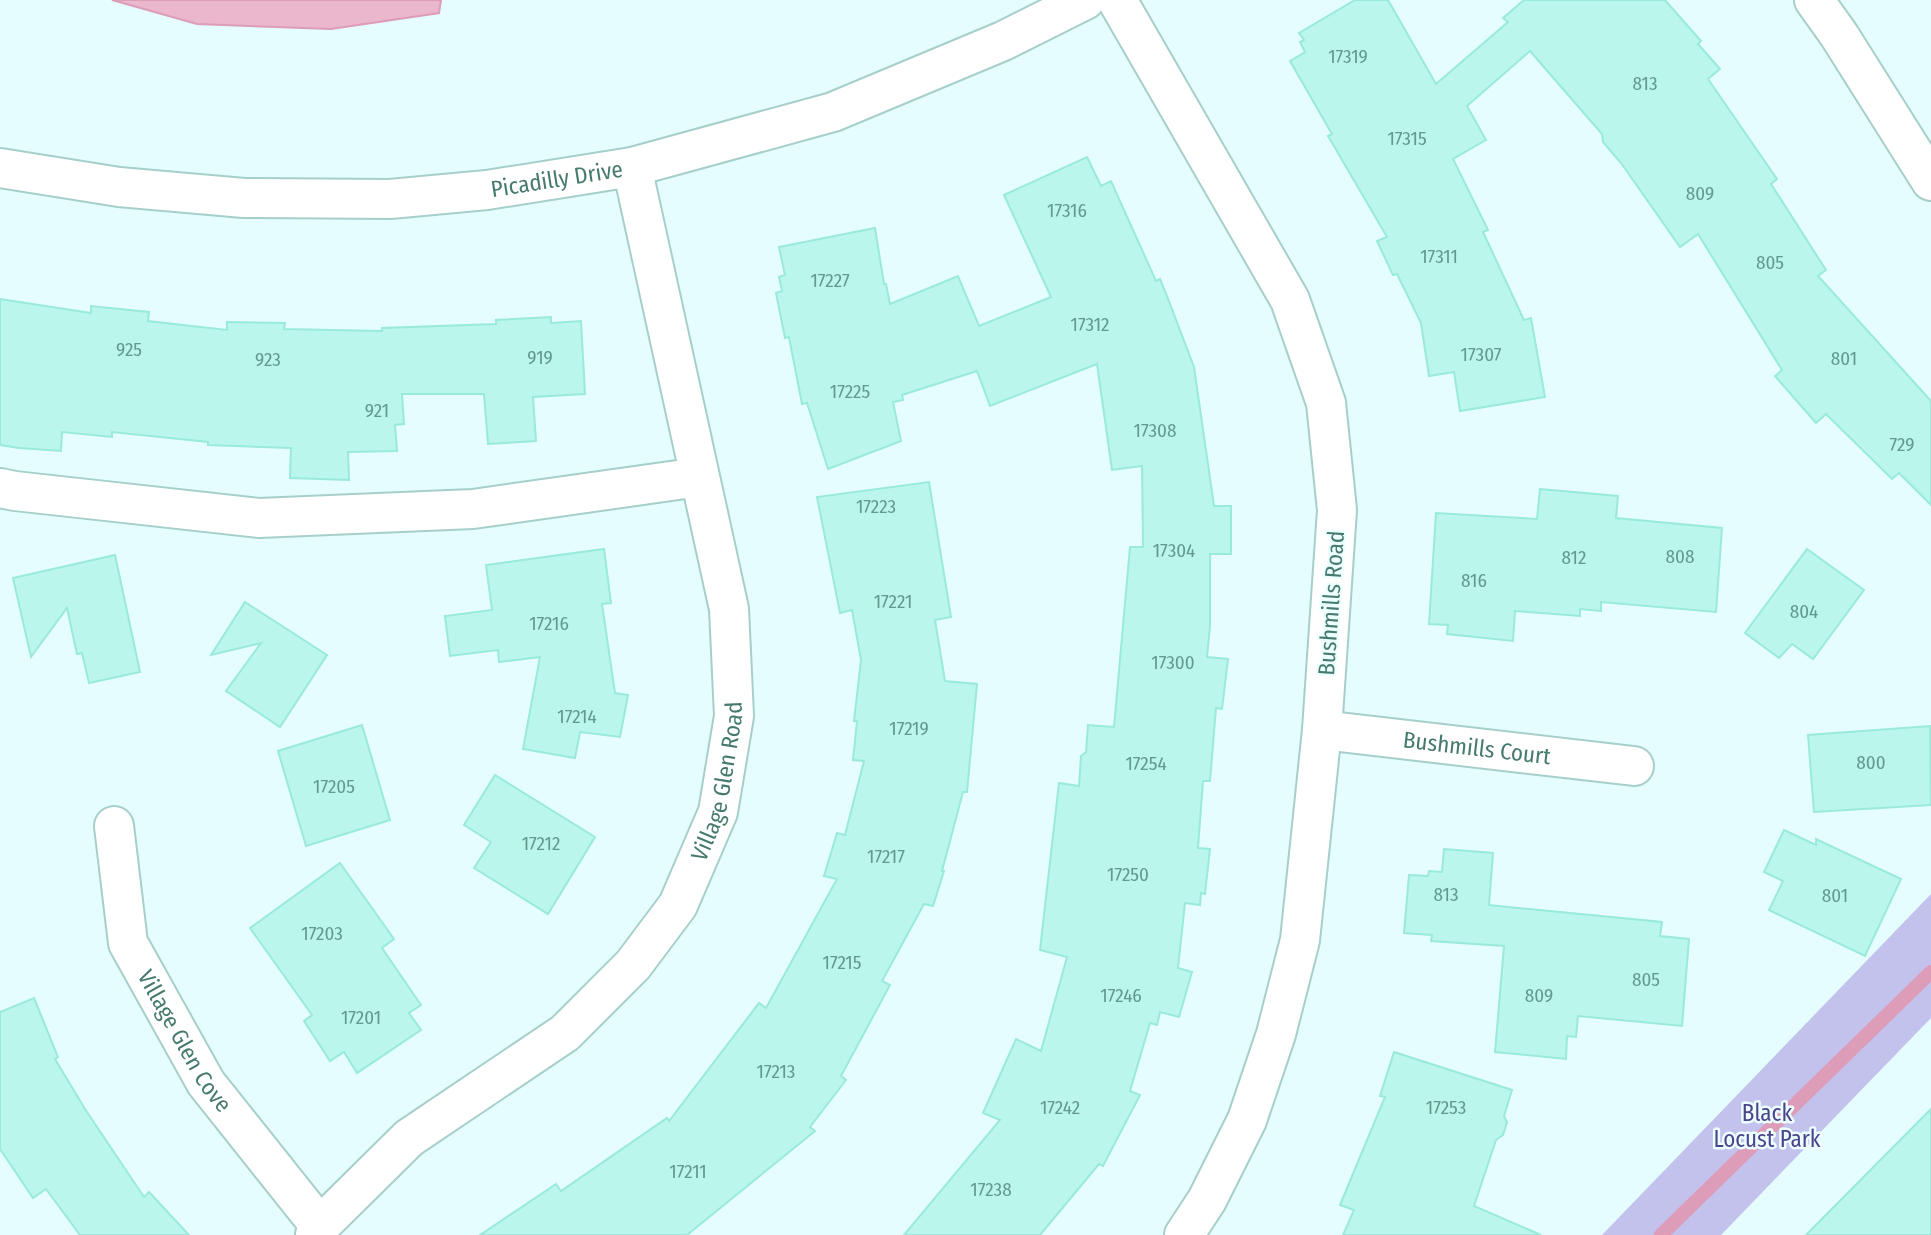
<svg xmlns="http://www.w3.org/2000/svg" width="1931" height="1235" font-family="'Fira Sans Condensed',sans-serif">
  <style>
    .green { fill: #c2c2ed }
    .water { fill: #eab7cd; stroke: #dd9cb8; stroke-width: 2 }
    .lines { fill: none; stroke-linecap: round; stroke-linejoin: round }
    .stream { stroke: #dd9cb8; stroke-width: 14 }
    .building { fill: #baf6eb; stroke: #99eada; stroke-width: 2 }
    .minor-casing { stroke: #a7cfca; stroke-width: 42 }
    .minor { stroke: #fff; stroke-width: 38 }
    .labels { text-anchor: middle; stroke-width: 5; stroke-linejoin: round; paint-order: stroke }
    .number-label { font-size: 19px; fill: #64998e }
    .street-label { font-size: 23px; fill: #477a6f; stroke: #edfeff }
    .park-label { font-size: 23px; fill: #4c438d; stroke: #edfeff }
  </style>
  <rect width="100%" height="100%" fill="#e5fdfe"/>
  <polygon class="green" points="1931,894 1931,1018 1721,1235 1602,1235"/>
  <polygon class="water" points="112,0 441,0 439,13 331,29 197,24"/>
  <g class="lines">
    <polyline class="stream" points="1661,1235 1931,972"/>
  </g>
  <g class="building">
    <polygon points="1355,0 1388,0 1436,84 1508,22 1503,18 1524,0 1665,0 1701,41 1698,44 1720,69 1708,79 1777,179 1771,184 1826,270 1818,276 1931,401 1931,505 1899,473 1892,479 1826,414 1816,423 1775,376 1782,370 1698,234 1680,247 1621,163 1603,142 1602,134 1530,51 1467,106 1486,140 1453,159 1488,230 1483,232 1524,320 1531,318 1545,397 1460,411 1454,372 1429,376 1421,323 1397,274 1393,275 1377,241 1387,237 1328,136 1332,134 1290,61 1305,52 1300,42 1304,40 1299,33"/>
    <polygon points="1087,157 1101,186 1111,181 1156,281 1160,279 1167,296 1194,367 1214,506 1231,506 1231,554 1210,554 1210,626 1207,657 1228,659 1222,709 1216,708 1210,781 1203,781 1198,848 1210,849 1205,894 1201,893 1200,905 1185,903 1178,968 1192,972 1179,1017 1160,1012 1157,1025 1150,1023 1130,1091 1140,1095 1103,1166 1099,1164 1040,1235 904,1235 1000,1120 983,1113 1016,1039 1041,1051 1067,957 1040,950 1059,783 1079,786 1081,756 1086,752 1088,725 1114,727 1130,547 1143,547 1142,466 1112,470 1097,364 990,406 977,371 902,395 903,400 893,402 901,441 828,469 807,403 802,404 789,337 785,338 776,293 782,291 779,277 785,275 779,247 875,228 884,284 886,284 890,304 958,276 979,326 1051,297 1004,195"/>
    <polygon points="0,299 91,313 91,306 149,312 148,321 227,330 227,322 285,323 284,329 382,331 382,328 496,324 496,320 551,317 551,323 581,321 585,394 533,397 536,441 488,444 484,394 402,394 404,424 395,425 397,451 348,452 349,480 290,478 291,448 208,445 208,442 112,432 112,437 62,432 61,451 19,448 0,445"/>
    <polygon points="929,482 951,617 935,620 945,681 977,684 967,792 963,792 942,871 944,871 933,906 924,904 882,981 890,985 841,1076 846,1080 810,1127 815,1131 687,1235 480,1235 556,1184 561,1191 667,1118 669,1121 759,1003 766,1008 837,879 824,876 837,833 845,835 864,761 853,760 857,721 854,721 861,660 852,610 840,613 817,497"/>
    <polygon points="1540,489 1618,496 1616,518 1722,528 1716,612 1601,602 1601,611 1580,609 1580,616 1515,611 1513,641 1447,634 1448,625 1429,624 1436,513 1537,519"/>
    <polygon points="604,549 611,603 602,604 615,693 628,695 620,737 580,732 575,758 523,749 540,657 499,662 498,650 450,656 445,616 492,610 486,565"/>
    <polygon points="1807,549 1864,590 1813,659 1792,644 1779,658 1745,633"/>
    <polygon points="115,555 140,672 89,683 82,653 77,654 67,608 31,657 13,578"/>
    <polygon points="245,602 327,655 280,727 226,691 261,643 211,655"/>
    <polygon points="362,725 390,820 306,846 278,751"/>
    <polygon points="1930,726 1931,805 1814,812 1808,735"/>
    <polygon points="495,775 595,837 548,914 474,868 491,842 464,825"/>
    <polygon points="1784,830 1816,845 1816,839 1901,879 1865,956 1769,910 1783,881 1764,872"/>
    <polygon points="1444,849 1493,853 1489,905 1662,922 1660,936 1689,939 1682,1026 1578,1016 1576,1037 1567,1036 1566,1059 1495,1052 1504,946 1431,941 1432,935 1404,933 1409,875 1428,876 1429,871 1442,872"/>
    <polygon points="340,863 394,939 382,948 421,1005 409,1013 421,1030 357,1073 344,1052 330,1061 304,1021 312,1015 250,928"/>
    <polygon points="34,998 58,1057 55,1059 85,1109 144,1197 149,1192 189,1235 80,1235 46,1189 33,1198 0,1149 0,1012"/>
    <polygon points="1394,1052 1512,1090 1504,1116 1507,1122 1503,1135 1496,1140 1474,1206 1541,1235 1343,1235 1354,1210 1340,1205 1385,1097 1380,1096"/>
    <polygon points="1931,1109 1931,1235 1806,1235"/>
  </g>
  <g class="lines">
    <defs>
      <g id="minor">
        <polyline points="1117,0 1290,300 1326,403 1337,510 1322,730 1300,940 1276,1034 1247,1120 1207,1200 1184,1235"/>
        <polyline points="1814,0 1839,35 1931,181"/>
        <path id="s1" d="M0,168L119,187L244,198L390,199L487,190L632,167L833,112L1003,41L1085,0"/>
        <polyline points="0,488 15,491 259,518 473,509 699,477"/>
        <path id="s2" d="M1322,730L1634,766"/>
        <path id="s3" d="M114,826L128,943L206,1083L320,1226"/>
        <path id="s4" d="M315,1235L320,1226L409,1138L565,1033L633,965L678,905L718,812L734,716L729,609L632,167"/>
      </g>
    </defs>
    <use href="#minor" class="minor-casing"/>
    <use href="#minor" class="minor"/>
  </g>
  <g class="labels">
    <g class="number-label">
      <text x="1348" y="63">17319</text>
      <text x="1645" y="90">813</text>
      <text x="1407" y="145">17315</text>
      <text x="1700" y="200">809</text>
      <text x="1067" y="217">17316</text>
      <text x="1439" y="263">17311</text>
      <text x="1770" y="269">805</text>
      <text x="830" y="287">17227</text>
      <text x="1090" y="331">17312</text>
      <text x="129" y="356">925</text>
      <text x="1481" y="361">17307</text>
      <text x="540" y="364">919</text>
      <text x="1844" y="365">801</text>
      <text x="268" y="366">923</text>
      <text x="850" y="398">17225</text>
      <text x="377" y="417">921</text>
      <text x="1155" y="437">17308</text>
      <text x="1902" y="451">729</text>
      <text x="876" y="513">17223</text>
      <text x="1174" y="557">17304</text>
      <text x="1680" y="563">808</text>
      <text x="1574" y="564">812</text>
      <text x="1474" y="587">816</text>
      <text x="893" y="608">17221</text>
      <text x="1804" y="618">804</text>
      <text x="549" y="630">17216</text>
      <text x="1173" y="669">17300</text>
      <text x="577" y="723">17214</text>
      <text x="909" y="735">17219</text>
      <text x="1871" y="769">800</text>
      <text x="1146" y="770">17254</text>
      <text x="334" y="793">17205</text>
      <text x="541" y="850">17212</text>
      <text x="886" y="863">17217</text>
      <text x="1128" y="881">17250</text>
      <text x="1446" y="901">813</text>
      <text x="1835" y="902">801</text>
      <text x="322" y="940">17203</text>
      <text x="842" y="969">17215</text>
      <text x="1646" y="986">805</text>
      <text x="1121" y="1002">17246</text>
      <text x="1539" y="1002">809</text>
      <text x="361" y="1024">17201</text>
      <text x="776" y="1078">17213</text>
      <text x="1060" y="1114">17242</text>
      <text x="1446" y="1114">17253</text>
      <text x="688" y="1178">17211</text>
      <text x="991" y="1196">17238</text>
    </g>
    <g class="street-label">
      <text dy="8" stroke="none"><textPath href="#s1" startOffset="560">Picadilly Drive</textPath></text>
      <text transform="translate(1331 603) rotate(-86)" y="8">Bushmills Road</text>
      <text dy="8" stroke="none"><textPath href="#s2" startOffset="156">Bushmills Court</textPath></text>
      <text dy="8" stroke="none"><textPath href="#s4" startOffset="626">Village Glen Road</textPath></text>
      <text dy="8" stroke="none"><textPath href="#s3" startOffset="231">Village Glen Cove</textPath></text>
    </g>
    <g class="park-label">
      <text x="1767" y="1121">Black<tspan x="1767" dy="26">Locust Park</tspan></text>
    </g>
  </g>
</svg>
